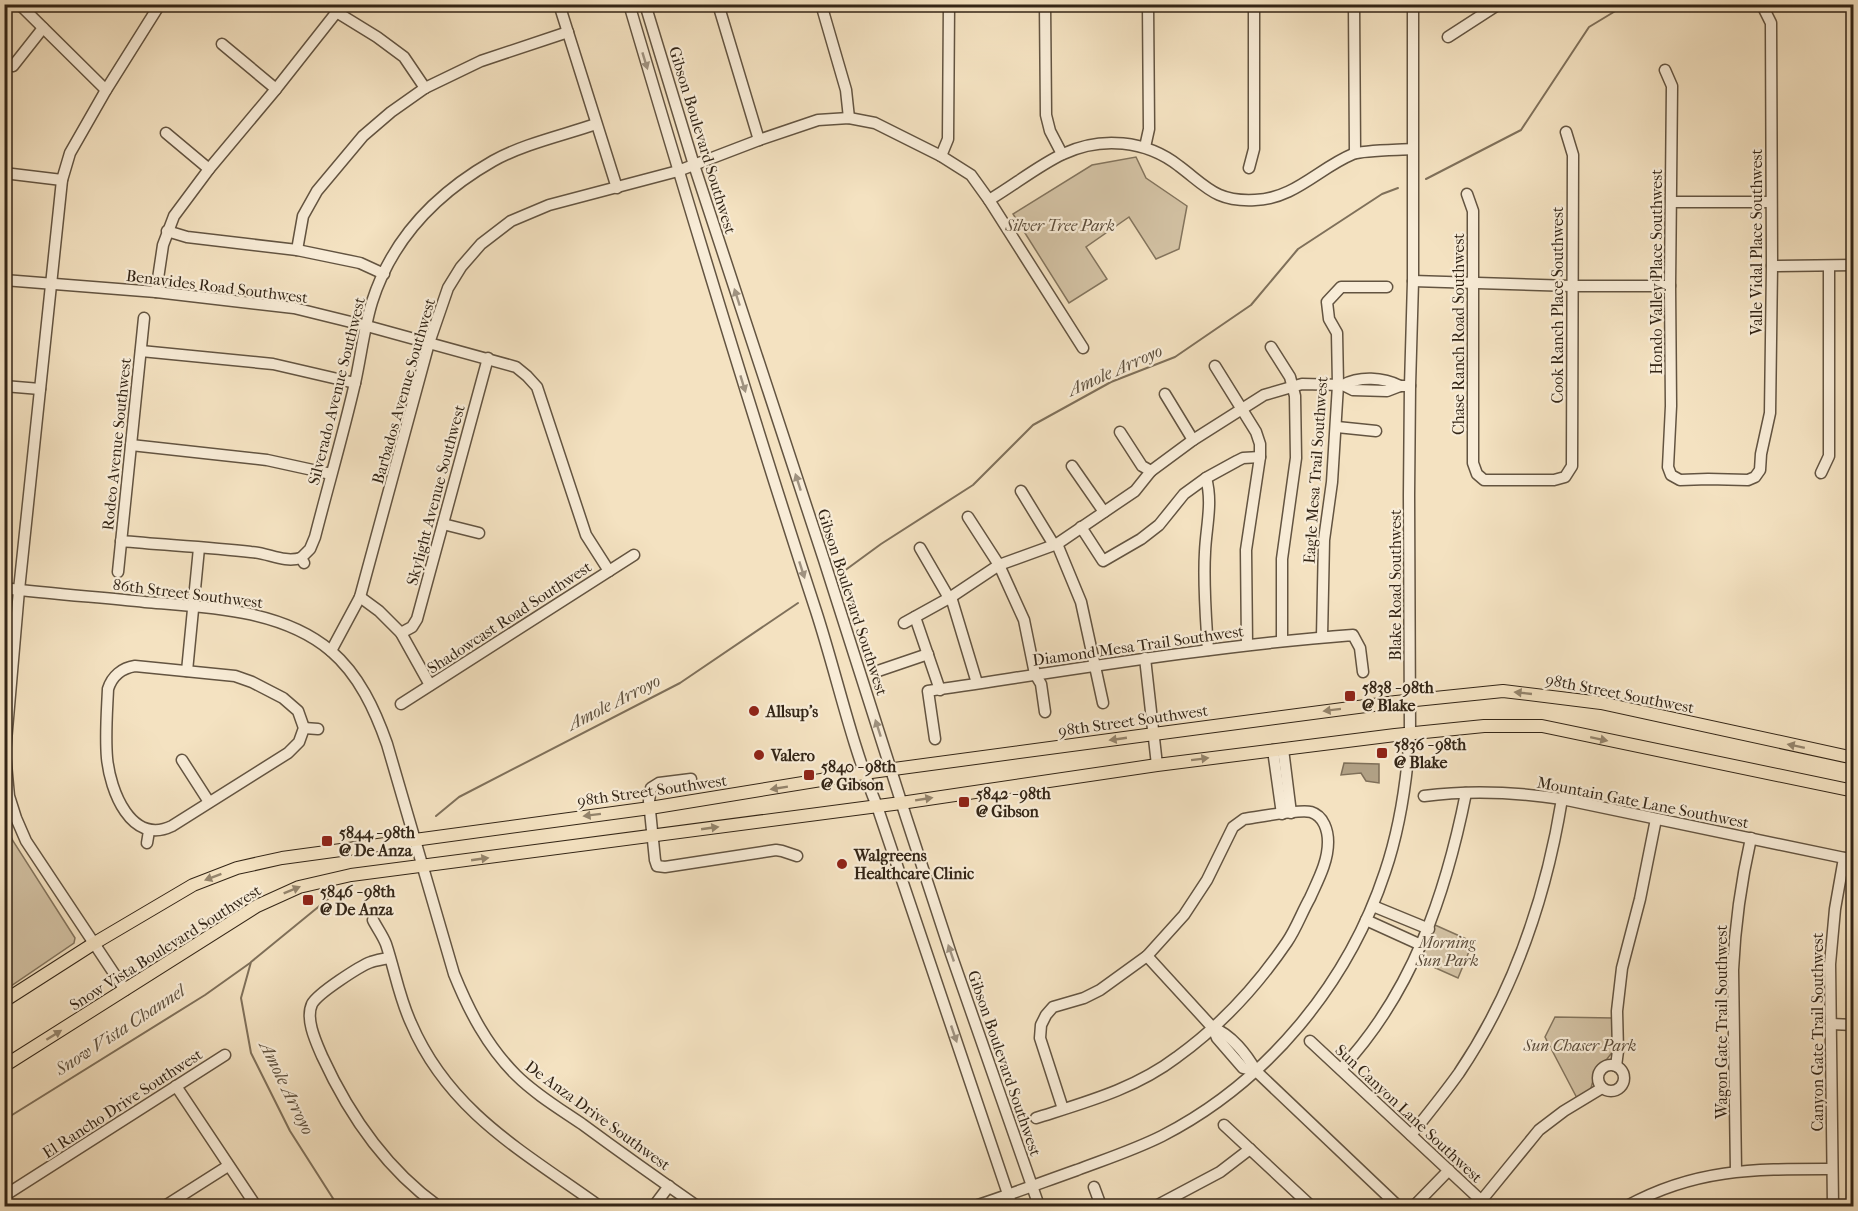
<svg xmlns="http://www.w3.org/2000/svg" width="1858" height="1211" font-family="'IM FELL French Canon',serif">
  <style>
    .green { fill: #d3c2a4; stroke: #83745d; stroke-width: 1.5 }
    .water { fill: #b2a287; stroke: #7f705a; stroke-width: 1.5 }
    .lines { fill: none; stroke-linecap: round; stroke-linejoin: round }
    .stream { stroke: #7f705a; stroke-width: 2 }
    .minor-casing { stroke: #635441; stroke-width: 13 }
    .major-casing { stroke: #332516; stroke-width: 14 }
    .minor { stroke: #f8ecd7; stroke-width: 10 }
    .major { stroke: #f4e2c1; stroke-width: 12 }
    .oneway { fill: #9f9280 }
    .oneway2 { fill: #94846c }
    .poi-dot { fill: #8f2418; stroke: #f8ecd7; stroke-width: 2 }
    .labels { text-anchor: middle; stroke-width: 4.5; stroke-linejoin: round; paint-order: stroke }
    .street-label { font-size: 16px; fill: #332516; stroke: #f8ecd7 }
    .park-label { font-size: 16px; font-style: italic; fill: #5b4c3a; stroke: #f8ecd7 }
    .poi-label { font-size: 16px; font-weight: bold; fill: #332516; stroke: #f8ecd7; text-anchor: start }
    .water-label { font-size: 18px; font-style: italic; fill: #5f513e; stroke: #f8ecd7 }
  </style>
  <rect width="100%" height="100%" fill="#f4e2c1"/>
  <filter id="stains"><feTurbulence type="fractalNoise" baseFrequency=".00333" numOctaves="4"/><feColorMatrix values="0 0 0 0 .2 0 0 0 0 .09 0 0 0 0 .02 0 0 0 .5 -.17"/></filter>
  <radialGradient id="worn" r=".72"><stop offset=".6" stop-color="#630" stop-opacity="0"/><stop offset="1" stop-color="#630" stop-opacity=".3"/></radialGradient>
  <g class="green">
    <polygon points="1136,157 1146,178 1187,206 1179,249 1156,259 1129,217 1086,247 1107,279 1069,303 1013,214 1092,165"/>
    <polygon points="4,822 13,841 75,938 74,943 5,990"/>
    <polygon points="1435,925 1473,942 1458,978 1420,961"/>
    <polygon points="1555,1017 1613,1018 1614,1050 1607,1059 1600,1064 1596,1069 1590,1092 1578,1100 1545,1037"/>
  </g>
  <polygon class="water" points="1344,763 1379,764 1379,783 1366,781 1361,773 1341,775"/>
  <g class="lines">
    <g class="stream">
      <polyline points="1426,179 1521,130 1589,27 1627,4"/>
      <polyline points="840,574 881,544 973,485 1033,425 1111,382 1175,357 1251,305 1298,249 1382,194 1398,188"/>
      <polyline points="436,816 459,797 680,683 798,603"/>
      <polyline points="328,899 251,962 241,998 251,1053 290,1131 334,1200 342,1206"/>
      <polyline points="4,1120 205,995 250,963"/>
    </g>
    <defs>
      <g id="minor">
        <polyline points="19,4 106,90"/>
        <polyline points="559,4 617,188"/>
        <path d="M629,4C689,207 750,410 816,611C837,676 851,743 877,806L1012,1206"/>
        <polyline points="645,4 694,165 824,560 906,817 951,954 1039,1206"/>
        <polyline points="718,4 759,140"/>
        <polyline points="821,4 846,90 849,118"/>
        <polyline points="1045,4 1046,115 1050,131 1062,154"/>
        <polyline points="1354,4 1355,153"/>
        <polyline points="338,13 377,37 404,57 425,88"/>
        <polyline points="1448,37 1499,4"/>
        <polyline points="222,44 276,89"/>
        <polyline points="13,66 43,28"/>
        <polyline points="1665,70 1672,86 1670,286 1671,406 1668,467 1671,475 1680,480 1708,479 1748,480 1755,477 1760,470 1761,454 1770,413 1772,266 1771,23 1763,7"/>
        <polyline points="166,133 209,169"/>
        <polyline points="1145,147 1149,129 1148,4"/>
        <polyline points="941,156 948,139 949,4"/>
        <polyline points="1249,168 1254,149 1254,4"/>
        <polyline points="4,173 62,180"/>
        <polyline points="1467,194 1473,211 1473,463 1477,474 1484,480 1554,480 1565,477 1572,466 1573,155 1566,132"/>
        <path d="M989,200C1013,186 1039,165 1063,154C1101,136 1146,140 1179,166C1207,187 1216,202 1255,200C1294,199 1319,168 1353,154C1363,150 1399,150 1412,149"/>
        <polyline points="1671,202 1771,202"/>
        <polyline points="167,231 187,237 297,250 360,263 384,274"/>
        <polyline points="297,250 303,216 317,191 363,136 391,112 425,88 481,61 568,32"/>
        <polyline points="1772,266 1854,265"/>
        <polyline points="4,280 156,292 294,308 367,326 516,367 527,376 537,387 586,535 609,571"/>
        <polyline points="1413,281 1572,286 1670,286"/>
        <polyline points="156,292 163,245 174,216 209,169 276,89 343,4"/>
        <polyline points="1271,347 1290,377 1295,396 1296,458 1282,559 1282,641"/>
        <polyline points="141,351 273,364 355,383"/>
        <polyline points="1215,366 1256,432 1260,444 1260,457 1246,550 1247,645"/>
        <path d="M1343,385C1359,376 1383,377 1400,386"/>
        <polyline points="4,386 40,389"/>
        <polyline points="1165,394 1193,440"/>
        <polyline points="1337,427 1376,431"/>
        <polyline points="1120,432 1142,466 1151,471"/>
        <polyline points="131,445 267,460 331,474"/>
        <polyline points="1072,466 1104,512"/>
        <polyline points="1821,473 1829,456 1829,266"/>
        <path d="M1206,478C1213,503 1206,527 1205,552C1203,585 1206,618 1208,650"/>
        <polyline points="1021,491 1054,545"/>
        <polyline points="968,517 999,565 1024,620 1035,674 1041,684 1045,712"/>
        <polyline points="443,524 479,533"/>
        <polyline points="1081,527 1103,561 1141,539 1159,525 1184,494 1206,478 1237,461 1243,458 1260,457"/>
        <path d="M121,541C164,545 208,547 251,552C269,553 283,563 301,558"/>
        <polyline points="1057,544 1081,602 1103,703"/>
        <polyline points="920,548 949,598"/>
        <path d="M304,563L301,558L310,549L315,537C328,486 343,435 355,383C361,356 364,328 372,302C392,239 437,193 493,161C523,144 564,135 596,124"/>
        <polyline points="118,572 144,318"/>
        <path d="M4,588C51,594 98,597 145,602C206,607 282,609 331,651C359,675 375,710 387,744L454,974C469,1011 487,1046 516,1075C535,1094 560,1109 582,1124C620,1152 658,1179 697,1206"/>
        <polyline points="360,597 379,611 401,633 430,685"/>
        <polyline points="951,597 977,683"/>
        <polyline points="915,617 940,690"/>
        <polyline points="904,623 951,597 999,565 1057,544 1135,491 1151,471 1193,440 1264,395 1302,384 1343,385 1353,390 1387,391 1400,386 1410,386"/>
        <polyline points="401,633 412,627 417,619 488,358"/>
        <polyline points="1322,637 1324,540 1332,482 1338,385 1337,333 1329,319 1327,302 1341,287 1387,287"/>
        <polyline points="331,651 360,597 429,343 448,288 461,267 481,244 511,221 549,205 678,171 759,140 818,120 849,118 875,123 941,156 971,175 989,200 1083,348"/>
        <polyline points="1145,658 1157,765"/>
        <path d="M135,666L235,676L252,682L283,698L298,711L304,728L299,742L288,753L172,826C131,846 110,790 107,758C105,735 107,712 108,689C112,676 122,668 135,666Z"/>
        <polyline points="187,671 199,548"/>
        <polyline points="878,671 928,654"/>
        <polyline points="401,704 634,555"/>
        <polyline points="304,728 318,729"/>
        <path d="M935,739L928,691C1070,670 1211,646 1353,635L1360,648L1363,672"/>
        <polyline points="1283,749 1291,813"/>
        <polyline points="1273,750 1282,814"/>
        <polyline points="182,760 209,802"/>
        <polyline points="691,779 659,783 651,788 649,801 655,860 657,866 665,867 776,850 782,851 797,856"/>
        <path d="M1424,796C1470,790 1516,792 1562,799L1854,860"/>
        <polyline points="147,843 149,831"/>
        <polyline points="1373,906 1429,929"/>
        <path d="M373,920C377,928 383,936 386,944C395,971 399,997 411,1023C449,1112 524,1152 599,1206"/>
        <polyline points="1366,920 1421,945"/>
        <polyline points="1147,956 1213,1028 1217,1038 1243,1068 1256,1071"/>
        <path d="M389,958C383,959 377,960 371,962C360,966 318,993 312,1004C305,1019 316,1042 322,1056C349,1115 385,1168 438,1206"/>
        <polyline points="125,990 26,841 16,818 9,796 5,753 19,590 62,180 70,153 106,90 160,4"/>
        <polyline points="1831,1024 1854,1025"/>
        <path d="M1213,1028C1231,1034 1247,1055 1256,1071L1398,1206"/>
        <polyline points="1310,1041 1487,1206"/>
        <circle cx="1611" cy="1078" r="13"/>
        <polyline points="1616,1066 1618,1051 1617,1011 1622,968 1640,899 1656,819"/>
        <path d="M1341,1069C1413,992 1446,893 1466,793"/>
        <polyline points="176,1086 256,1206"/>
        <path d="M1036,1118C1086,1102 1135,1089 1177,1057C1220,1026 1257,986 1287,942C1296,929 1302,912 1310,898C1318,880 1328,862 1328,842C1328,831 1324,816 1311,812C1299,809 1258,817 1244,819L1233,827L1207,880L1184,915L1147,956L1100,990L1084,998L1053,1007L1046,1015L1041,1025L1040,1038L1063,1109"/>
        <polyline points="1224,1125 1311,1206"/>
        <path d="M1411,1135C1427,1115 1444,1094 1459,1073C1515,990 1546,897 1562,799"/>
        <path d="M1736,1171L1733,970C1735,925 1741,882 1751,838"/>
        <polyline points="1094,1187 1101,1206"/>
        <polyline points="4,1196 225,1055"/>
        <polyline points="1481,1201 1539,1130 1564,1111 1602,1088"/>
        <polyline points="165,1206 228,1166"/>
        <polyline points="654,1206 669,1186"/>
        <path d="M975,1206C1009,1195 1043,1182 1077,1170C1106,1159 1134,1150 1162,1136C1267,1082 1348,984 1385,872C1400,828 1407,779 1410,733L1409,495L1410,386L1413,281V4"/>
        <polyline points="1156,1206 1220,1172 1250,1149"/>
        <polyline points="1414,1206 1449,1170"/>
        <path d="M1627,1206C1696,1168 1756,1169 1832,1169"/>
        <polyline points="1833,1206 1830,964 1835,909 1844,858"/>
      </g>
      <g id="major">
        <polyline points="4,1001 93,944 193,885 237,868 282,858 650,808 864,773 1154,734 1396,702 1503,691 1601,703 1854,758"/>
        <polyline points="4,1066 257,906 299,887 351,875 901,803 1157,765 1395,735 1484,726 1542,726 1854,791"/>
      </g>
    </defs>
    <use href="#minor" class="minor-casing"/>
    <use href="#major" class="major-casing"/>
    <use href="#minor" class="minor"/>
    <use href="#major" class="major"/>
  </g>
  <defs><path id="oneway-solid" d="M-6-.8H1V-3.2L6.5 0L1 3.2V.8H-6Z" transform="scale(1.5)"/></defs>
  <g class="oneway">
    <use href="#oneway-solid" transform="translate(645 61) rotate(73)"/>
    <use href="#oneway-solid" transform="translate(737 297) rotate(-108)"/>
    <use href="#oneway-solid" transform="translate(743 384) rotate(73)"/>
    <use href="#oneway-solid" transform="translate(798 482) rotate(-108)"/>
    <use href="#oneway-solid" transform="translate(802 570) rotate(72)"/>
    <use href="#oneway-solid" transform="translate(878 728) rotate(-108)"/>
    <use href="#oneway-solid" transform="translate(951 953) rotate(-109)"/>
    <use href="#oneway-solid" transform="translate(954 1034) rotate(71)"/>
  </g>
  <g class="oneway2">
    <use href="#oneway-solid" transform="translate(1523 693) rotate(-174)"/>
    <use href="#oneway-solid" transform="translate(1332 710) rotate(173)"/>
    <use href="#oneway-solid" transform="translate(1118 739) rotate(172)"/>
    <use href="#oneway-solid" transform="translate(1599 739) rotate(12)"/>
    <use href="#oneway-solid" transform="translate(1796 746) rotate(-168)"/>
    <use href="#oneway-solid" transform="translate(1200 759) rotate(-7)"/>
    <use href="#oneway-solid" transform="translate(779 788) rotate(171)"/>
    <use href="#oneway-solid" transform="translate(924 799) rotate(-9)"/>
    <use href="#oneway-solid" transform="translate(592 815) rotate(173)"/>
    <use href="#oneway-solid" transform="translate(710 828) rotate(-8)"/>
    <use href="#oneway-solid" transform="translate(480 859) rotate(-8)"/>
    <use href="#oneway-solid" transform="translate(213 877) rotate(159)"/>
    <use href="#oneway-solid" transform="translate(292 890) rotate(-22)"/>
    <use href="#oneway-solid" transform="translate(54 1035) rotate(-32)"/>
  </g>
  <g class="poi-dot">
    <rect x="1344" y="690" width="12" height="12" rx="3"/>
    <circle cx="754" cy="711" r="6"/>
    <rect x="1376" y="747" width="12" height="12" rx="3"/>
    <circle cx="759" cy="755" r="6"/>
    <rect x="803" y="769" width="12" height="12" rx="3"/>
    <rect x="958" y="796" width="12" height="12" rx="3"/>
    <rect x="321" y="835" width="12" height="12" rx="3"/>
    <circle cx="842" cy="864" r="6"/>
    <rect x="302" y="894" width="12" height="12" rx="3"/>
  </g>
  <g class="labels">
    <g class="street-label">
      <text transform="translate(703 140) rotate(73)" y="6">Gibson Boulevard Southwest</text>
      <text transform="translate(1756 242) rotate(-90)" y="6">Valle Vidal Place Southwest</text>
      <text transform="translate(1656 272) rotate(-90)" y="6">Hondo Valley Place Southwest</text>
      <text transform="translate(217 286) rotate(7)" y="6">Benavides Road Southwest</text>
      <text transform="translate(1557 305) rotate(-90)" y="6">Cook Ranch Place Southwest</text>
      <text transform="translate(1458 334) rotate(-90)" y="6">Chase Ranch Road Southwest</text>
      <text transform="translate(336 391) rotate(-76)" y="6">Silverado Avenue Southwest</text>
      <text transform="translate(403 391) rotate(-74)" y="6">Barbados Avenue Southwest</text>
      <text transform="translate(116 444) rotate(-84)" y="6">Rodeo Avenue Southwest</text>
      <text transform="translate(1315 470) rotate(-86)" y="6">Eagle Mesa Trail Southwest</text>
      <text transform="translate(435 495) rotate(-75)" y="6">Skylight Avenue Southwest</text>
      <text transform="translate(1395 585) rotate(-90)" y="6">Blake Road Southwest</text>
      <text transform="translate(188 593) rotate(7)" y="6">86th Street Southwest</text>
      <text transform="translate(853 602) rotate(72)" y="6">Gibson Boulevard Southwest</text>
      <text transform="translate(509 617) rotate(-33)" y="6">Shadowcast Road Southwest</text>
      <text transform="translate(1138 645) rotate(-8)" y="6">Diamond Mesa Trail Southwest</text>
      <text transform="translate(1620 693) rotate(11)" y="6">98th Street Southwest</text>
      <text transform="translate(1133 720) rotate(-8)" y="6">98th Street Southwest</text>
      <text transform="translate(652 790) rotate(-8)" y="6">98th Street Southwest</text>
      <text transform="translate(1643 802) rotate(11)" y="6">Mountain Gate Lane Southwest</text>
      <text transform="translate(165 947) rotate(-32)" y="6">Snow Vista Boulevard Southwest</text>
      <text transform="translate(1721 1022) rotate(-90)" y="6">Wagon Gate Trail Southwest</text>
      <text transform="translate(1817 1032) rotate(-90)" y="6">Canyon Gate Trail Southwest</text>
      <text transform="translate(1005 1063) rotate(71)" y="6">Gibson Boulevard Southwest</text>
      <text transform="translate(122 1103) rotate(-33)" y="6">El Rancho Drive Southwest</text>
      <text transform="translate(1409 1113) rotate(43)" y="6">Sun Canyon Lane Southwest</text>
      <text transform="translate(598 1115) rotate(36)" y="6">De Anza Drive Southwest</text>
    </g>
    <g class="park-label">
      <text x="1060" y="231">Silver Tree Park</text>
      <text x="1447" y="948">Morning<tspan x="1447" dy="18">Sun Park</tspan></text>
      <text x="1580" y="1051">Sun Chaser Park</text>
    </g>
    <g class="poi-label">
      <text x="1362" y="693">5838 - 98th<tspan x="1362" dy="18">@ Blake</tspan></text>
      <text x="766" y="717">Allsup's</text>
      <text x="1394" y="750">5836 - 98th<tspan x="1394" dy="18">@ Blake</tspan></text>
      <text x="771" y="761">Valero</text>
      <text x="821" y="772">5840 - 98th<tspan x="821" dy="18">@ Gibson</tspan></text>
      <text x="976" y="799">5842 - 98th<tspan x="976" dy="18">@ Gibson</tspan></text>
      <text x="339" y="838">5844 - 98th<tspan x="339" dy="18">@ De Anza</tspan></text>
      <text x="854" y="861">Walgreens<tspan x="854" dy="18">Healthcare Clinic</tspan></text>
      <text x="320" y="897">5846 - 98th<tspan x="320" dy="18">@ De Anza</tspan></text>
    </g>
    <g class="water-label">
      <text transform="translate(1115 370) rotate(-24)" y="6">Amole Arroyo</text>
      <text transform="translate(614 702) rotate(-27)" y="6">Amole Arroyo</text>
      <text transform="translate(120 1030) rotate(-33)" y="6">Snow Vista Channel</text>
      <text transform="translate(287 1088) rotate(64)" y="6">Amole Arroyo</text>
    </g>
  </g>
  <rect width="1858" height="1211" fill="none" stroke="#f4e2c1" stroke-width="24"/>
  <rect x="6" y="6" width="1846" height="1199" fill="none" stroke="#332516" stroke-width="3"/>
  <rect x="12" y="12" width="1834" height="1187" fill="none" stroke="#332516" stroke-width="1.5"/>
  <rect width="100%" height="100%" filter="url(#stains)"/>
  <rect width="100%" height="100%" fill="url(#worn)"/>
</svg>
